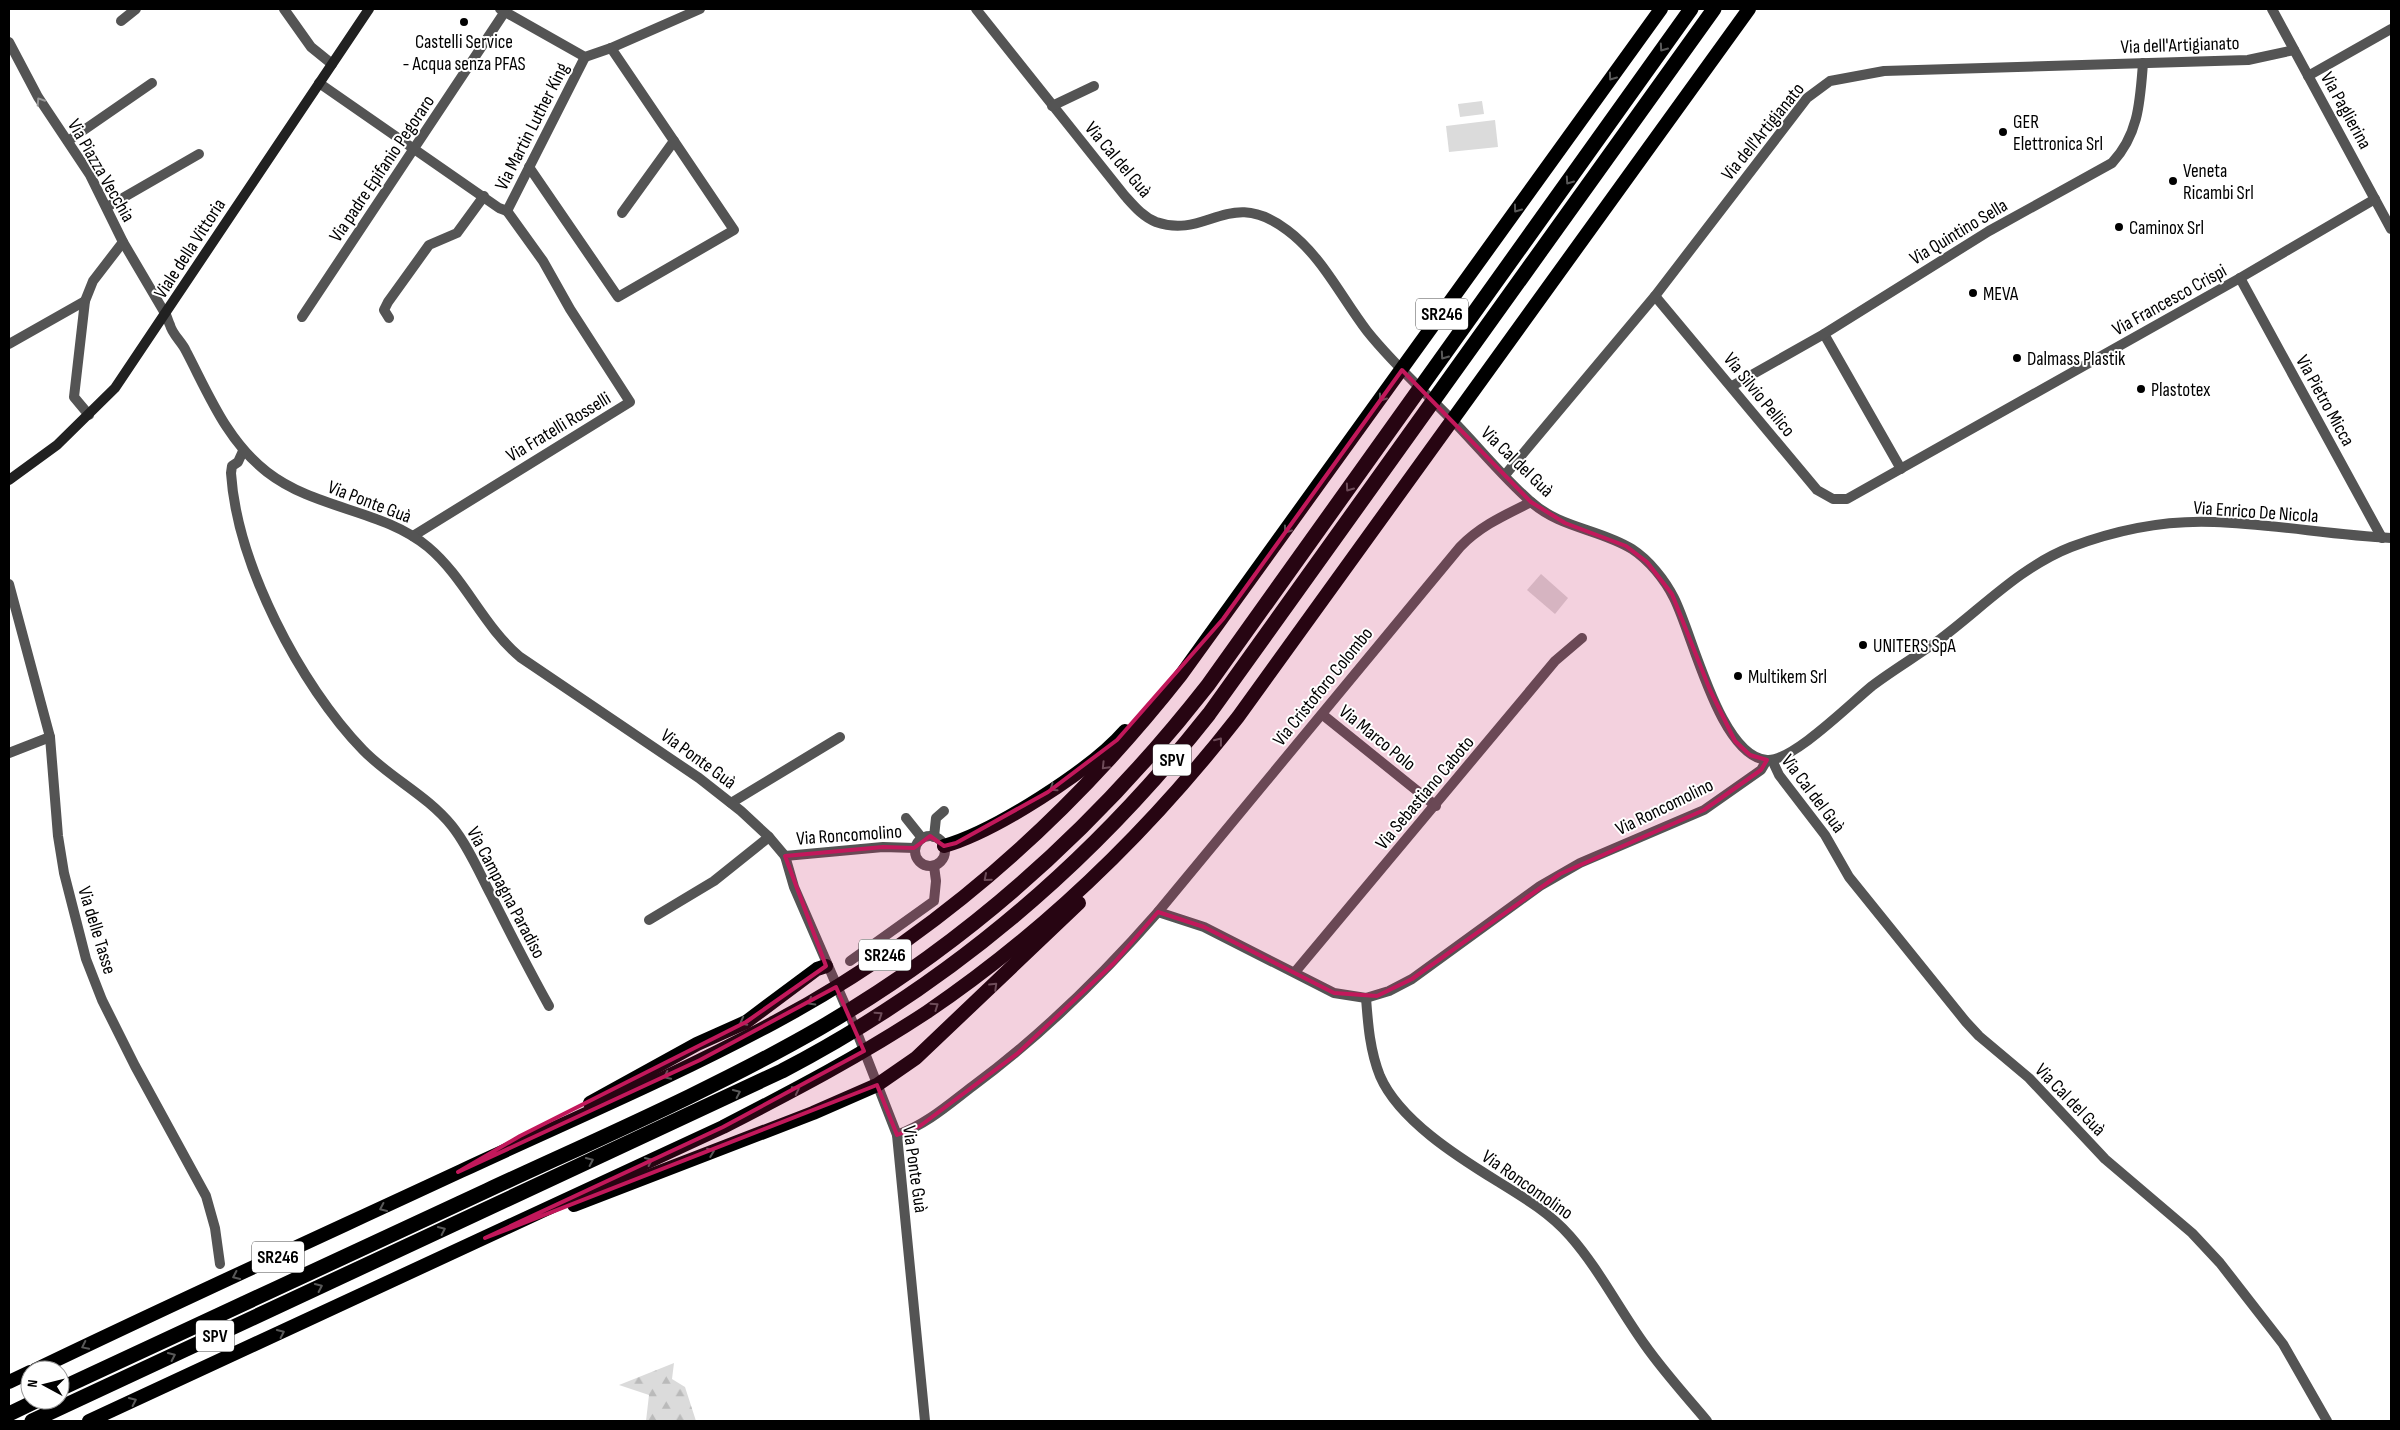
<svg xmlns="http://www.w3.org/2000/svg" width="2400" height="1430" font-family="'Sofia Sans Condensed',sans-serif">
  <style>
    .forest { fill: url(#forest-firs) }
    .park { fill: #dbdbdb }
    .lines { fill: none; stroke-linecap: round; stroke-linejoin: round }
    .minor { stroke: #545454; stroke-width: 10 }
    .tertiary { stroke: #545454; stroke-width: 10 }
    .secondary { stroke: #212121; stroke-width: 10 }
    .trunk { stroke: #000; stroke-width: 14 }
    .motorway { stroke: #000; stroke-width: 15 }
    .oneway { stroke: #595959 }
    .oneway2 { stroke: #989898 }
    .marked { fill: #c2185b; fill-opacity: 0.2; stroke: #c2185b; stroke-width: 4; stroke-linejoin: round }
    .poi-dot { fill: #000; stroke: #fff; stroke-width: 2 }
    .labels { text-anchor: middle; stroke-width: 4; stroke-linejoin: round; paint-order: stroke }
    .shield { fill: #fff; stroke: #4c4c4c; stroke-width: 1 }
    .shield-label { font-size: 18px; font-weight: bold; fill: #000 }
    .poi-label { font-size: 19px; fill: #000; stroke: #fff; text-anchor: start }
    .street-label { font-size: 19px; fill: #000; stroke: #fff }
  </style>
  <defs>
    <pattern id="forest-firs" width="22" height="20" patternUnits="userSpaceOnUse" patternTransform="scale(1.25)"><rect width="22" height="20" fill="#dbdbdb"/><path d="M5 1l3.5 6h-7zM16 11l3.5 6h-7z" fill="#bababa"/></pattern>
  </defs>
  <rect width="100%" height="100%" fill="#fff"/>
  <polygon class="forest" points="674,1363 672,1379 685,1387 696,1421 646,1421 649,1395 619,1385"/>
  <g class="park">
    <polygon points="1482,101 1484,114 1460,117 1458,104"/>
    <polygon points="1495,120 1498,147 1449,152 1446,126"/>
    <polygon points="1541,574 1568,598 1555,614 1527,590"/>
  </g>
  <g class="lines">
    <g class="minor">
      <polyline points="284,9 311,47 332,64"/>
      <polyline points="500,9 585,57 611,48 700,9"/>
      <path d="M976,9L1125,196C1134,206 1143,217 1156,222C1207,240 1229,186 1287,230C1322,256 1341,297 1367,331C1394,365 1427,394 1457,425C1481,450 1504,478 1530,501C1559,528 1600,529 1632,549C1649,560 1665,580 1674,598C1693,635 1720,757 1767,760C1792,762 1851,703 1872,686C1893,670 1917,656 1939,640C1982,608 2020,567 2071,547C2116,530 2165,520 2214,522C2273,524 2332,535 2391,538"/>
      <polyline points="2272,9 2391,229"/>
      <polyline points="121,21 136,9"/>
      <polyline points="9,42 38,97 90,175 123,242 166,315"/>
      <polyline points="611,48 674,141 622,213"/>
      <polyline points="2308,76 2391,29"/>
      <polyline points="319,83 499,208 507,211"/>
      <polyline points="1052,106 1094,86"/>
      <polyline points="68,141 152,83"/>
      <polyline points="529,167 618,297 734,230 674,141"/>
      <polyline points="107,207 199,154"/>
      <polyline points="507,211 585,57"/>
      <polyline points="2240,278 2382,538"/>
      <polyline points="1655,296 1817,490 1833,499 1847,499 2240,278 2375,199"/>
      <polyline points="302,317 504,13"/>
      <polyline points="389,318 384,310 388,302 429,245 457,233 484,196"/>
      <polyline points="1824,334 1901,469"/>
      <polyline points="9,344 85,301"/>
      <path d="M1732,386L1824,334L1989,231L2112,163C2139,134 2140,101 2143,63"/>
      <polyline points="89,415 74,397 85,301 93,281 123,242"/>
      <path d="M243,451L238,462L232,466L231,473C237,564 300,685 363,750C390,778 427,795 452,826C468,846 479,872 491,895C510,933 529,970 549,1006"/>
      <polyline points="1505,475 1655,296 1807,98 1830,81 1884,71 2248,60 2294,50"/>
      <polyline points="413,536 630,402 570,309 543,261 507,211"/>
      <polyline points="9,584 50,737 58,836 64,873 86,959 102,1000 135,1066 206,1196 215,1228 220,1264"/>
      <polyline points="1323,715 1436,806"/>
      <polyline points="9,753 50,737"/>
      <polyline points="1772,760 1779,775 1825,835 1849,877 1966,1022 1979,1036 2029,1078 2105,1159 2192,1233 2220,1263 2283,1344 2327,1421"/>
      <polyline points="731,803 840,737"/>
      <polyline points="906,818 922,838"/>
      <polyline points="934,837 936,818 944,811"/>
      <polyline points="1158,912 1204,927 1334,993 1366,998 1389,991 1412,979 1540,886 1580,863 1704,810 1761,770 1767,760"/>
      <polyline points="649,920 714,881 769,837"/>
      <polyline points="850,961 934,901 936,881 934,866"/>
      <polyline points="1295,972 1555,661 1582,638"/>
      <path d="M1366,998C1368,1025 1370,1051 1380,1076C1399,1120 1458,1157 1497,1181C1523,1197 1550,1213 1570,1236C1599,1269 1619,1309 1645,1345C1664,1372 1686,1396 1707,1421"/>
      <path d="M897,1135C927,1124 948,1105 973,1086C1042,1035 1101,977 1158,912L1460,547C1480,526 1505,515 1531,502"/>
    </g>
    <g class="tertiary">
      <path d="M166,315C168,319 168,321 170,325C172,334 182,342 186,351C209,395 227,441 267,472C316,510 382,509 428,547C465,578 483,626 520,657L699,778L741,811L769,837L785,856L794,887L856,1030L897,1135L925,1421"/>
      <circle cx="930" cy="851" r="15"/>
      <polyline points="785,856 883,847 915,848"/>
    </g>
    <polyline class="secondary" points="9,480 57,445 115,388 369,9"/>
    <g class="trunk">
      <path d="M944,846C994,832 1091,770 1125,731"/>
      <polyline points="590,1103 697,1044 746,1022 817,969 826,966"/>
      <polyline points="574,1205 813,1113 877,1085 916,1058 1079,903"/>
      <path d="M35,1370C176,1302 319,1237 461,1171C566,1122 673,1077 775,1022C934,937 1070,816 1181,675L1661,9"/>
      <polyline points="9,1382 30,1372"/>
      <path d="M89,1421L723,1127C793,1091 862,1055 927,1012C1046,931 1149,831 1238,717L1749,9"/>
    </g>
    <g class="motorway">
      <path d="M60,1389C203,1323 345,1256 488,1190C600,1138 714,1089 820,1028C972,940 1100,823 1208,685L1691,9"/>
      <polyline points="9,1414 38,1400"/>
      <path d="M32,1421L782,1071C949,984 1092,862 1209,714L1714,9"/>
    </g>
  </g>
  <defs><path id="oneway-chevron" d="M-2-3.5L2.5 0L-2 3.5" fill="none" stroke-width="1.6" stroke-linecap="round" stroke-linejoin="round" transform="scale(1.25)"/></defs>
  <g class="oneway">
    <use href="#oneway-chevron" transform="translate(1663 48) rotate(125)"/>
    <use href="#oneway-chevron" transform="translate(1612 77) rotate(126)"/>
    <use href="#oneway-chevron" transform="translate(1569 181) rotate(125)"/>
    <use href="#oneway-chevron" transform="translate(1517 209) rotate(126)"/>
    <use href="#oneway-chevron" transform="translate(1444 356) rotate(125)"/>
    <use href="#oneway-chevron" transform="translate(1382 398) rotate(126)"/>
    <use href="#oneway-chevron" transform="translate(1349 488) rotate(125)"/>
    <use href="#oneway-chevron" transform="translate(1287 530) rotate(126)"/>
    <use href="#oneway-chevron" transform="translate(1219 741) rotate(-52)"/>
    <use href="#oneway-chevron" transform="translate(1105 766) rotate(134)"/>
    <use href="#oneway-chevron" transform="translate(1053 788) rotate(145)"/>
    <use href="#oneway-chevron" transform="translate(987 878) rotate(139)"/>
    <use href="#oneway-chevron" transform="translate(994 986) rotate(-44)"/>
    <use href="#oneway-chevron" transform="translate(811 1002) rotate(150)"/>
    <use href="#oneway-chevron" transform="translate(935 1006) rotate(-35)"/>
    <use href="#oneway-chevron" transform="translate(879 1015) rotate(-34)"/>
    <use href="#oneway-chevron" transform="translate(743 1022) rotate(152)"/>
    <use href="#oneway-chevron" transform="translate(667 1076) rotate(154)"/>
    <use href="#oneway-chevron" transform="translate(796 1090) rotate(-27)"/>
    <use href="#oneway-chevron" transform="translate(737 1093) rotate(-25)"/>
    <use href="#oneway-chevron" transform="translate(711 1152) rotate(-21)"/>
    <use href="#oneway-chevron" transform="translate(590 1161) rotate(-25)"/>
    <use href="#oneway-chevron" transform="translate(649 1161) rotate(-25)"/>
    <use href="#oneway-chevron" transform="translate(383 1208) rotate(155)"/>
    <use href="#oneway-chevron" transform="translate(442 1230) rotate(-25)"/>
    <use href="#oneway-chevron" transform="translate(236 1276) rotate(155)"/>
    <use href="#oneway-chevron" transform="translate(319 1287) rotate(-25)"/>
    <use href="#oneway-chevron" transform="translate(281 1333) rotate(-25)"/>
    <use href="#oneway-chevron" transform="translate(85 1346) rotate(154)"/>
    <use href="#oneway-chevron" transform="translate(172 1356) rotate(-25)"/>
    <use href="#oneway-chevron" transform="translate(133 1401) rotate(-25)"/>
  </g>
  <use class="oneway2" href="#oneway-chevron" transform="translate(40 101) rotate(-123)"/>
  <path class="marked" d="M1402,370L1531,502L1565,523L1626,546L1647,562L1672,594L1710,690L1735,741L1750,755L1767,760L1761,770L1704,810L1560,874L1412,979L1377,996L1334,993L1204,927L1158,912L1114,963L1018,1053L920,1126L897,1135L877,1085L485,1238L723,1127L864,1051L836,987L700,1060L458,1172L520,1136L746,1022L826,966L785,856L883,847L914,848L930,836L944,846L956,843L1048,792L1117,740L1223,619Z"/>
  <g class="poi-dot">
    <circle cx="464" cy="22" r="5"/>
    <circle cx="2003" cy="132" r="5"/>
    <circle cx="2173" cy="181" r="5"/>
    <circle cx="2119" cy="227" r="5"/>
    <circle cx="1973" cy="293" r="5"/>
    <circle cx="2017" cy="358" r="5"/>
    <circle cx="2141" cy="389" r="5"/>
    <circle cx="1863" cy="645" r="5"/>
    <circle cx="1738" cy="676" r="5"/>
  </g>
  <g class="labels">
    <g class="shield">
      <rect x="1416" y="298.5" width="52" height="31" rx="4"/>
      <rect x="1153" y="744.5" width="38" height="31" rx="4"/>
      <rect x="859" y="939.5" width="52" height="31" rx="4"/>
      <rect x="252" y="1241.5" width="52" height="31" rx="4"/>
      <rect x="196" y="1320.5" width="38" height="31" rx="4"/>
    </g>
    <g class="shield-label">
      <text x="1442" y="320">SR246</text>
      <text x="1172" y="766">SPV</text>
      <text x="885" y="961">SR246</text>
      <text x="278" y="1263">SR246</text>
      <text x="215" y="1342">SPV</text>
    </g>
    <g class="poi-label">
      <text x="464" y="48" text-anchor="middle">Castelli Service<tspan x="464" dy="22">- Acqua senza PFAS</tspan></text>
      <text x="2013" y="128">GER<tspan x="2013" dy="22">Elettronica Srl</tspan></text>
      <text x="2183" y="177">Veneta<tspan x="2183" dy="22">Ricambi Srl</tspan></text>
      <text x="2129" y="234">Caminox Srl</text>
      <text x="1983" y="300">MEVA</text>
      <text x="2027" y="365">Dalmass Plastik</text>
      <text x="2151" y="396">Plastotex</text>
      <text x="1873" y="652">UNITERS SpA</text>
      <text x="1748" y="683">Multikem Srl</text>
    </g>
    <g class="street-label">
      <text transform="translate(2180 44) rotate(-2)" y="7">Via dell'Artigianato</text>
      <text transform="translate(2347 110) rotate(61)" y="7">Via Paglierina</text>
      <text transform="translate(531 126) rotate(-63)" y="7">Via Martin Luther King</text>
      <text transform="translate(1762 131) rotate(-51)" y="7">Via dell'Artigianato</text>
      <text transform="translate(1119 159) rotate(50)" y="7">Via Cal del Guà</text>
      <text transform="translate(381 168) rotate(-56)" y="7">Via padre Epifanio Pegoraro</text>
      <text transform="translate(102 170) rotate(60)" y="7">Via Piazza Vecchia</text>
      <text transform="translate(1958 231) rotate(-31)" y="7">Via Quintino Sella</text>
      <text transform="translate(189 248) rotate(-57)" y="7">Viale della Vittoria</text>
      <text transform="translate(2169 299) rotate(-29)" y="7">Via Francesco Crispi</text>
      <text transform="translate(1760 394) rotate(51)" y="7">Via Silvio Pellico</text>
      <text transform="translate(2326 400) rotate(61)" y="7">Via Pietro Micca</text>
      <text transform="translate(558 426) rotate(-31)" y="7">Via Fratelli Rosselli</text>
      <text transform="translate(1518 461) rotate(44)" y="7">Via Cal del Guà</text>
      <text transform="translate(370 501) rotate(21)" y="7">Via Ponte Guà</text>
      <text transform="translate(2256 511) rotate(4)" y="7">Via Enrico De Nicola</text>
      <text transform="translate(1322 686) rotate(-51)" y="7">Via Cristoforo Colombo</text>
      <text transform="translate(1378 737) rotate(39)" y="7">Via Marco Polo</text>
      <text transform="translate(699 758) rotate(36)" y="7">Via Ponte Guà</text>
      <text transform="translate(1424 792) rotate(-50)" y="7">Via Sebastiano Caboto</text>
      <text transform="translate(1814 793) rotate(53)" y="7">Via Cal del Guà</text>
      <text transform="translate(1664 806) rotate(-26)" y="7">Via Roncomolino</text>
      <text transform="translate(849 834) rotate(-4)" y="7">Via Roncomolino</text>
      <text transform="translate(507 892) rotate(62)" y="7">Via Campagna Paradiso</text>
      <text transform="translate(98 930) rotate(73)" y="7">Via delle Tasse</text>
      <text transform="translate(2071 1099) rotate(46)" y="7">Via Cal del Guà</text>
      <text transform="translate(916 1169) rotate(82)" y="7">Via Ponte Guà</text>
      <text transform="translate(1528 1184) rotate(35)" y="7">Via Roncomolino</text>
    </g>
  </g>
  <rect width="2400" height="1430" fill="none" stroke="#000000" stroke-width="20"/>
  <g transform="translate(45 1385) rotate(277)"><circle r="24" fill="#ffffff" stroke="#999999"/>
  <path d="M0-4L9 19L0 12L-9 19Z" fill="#000000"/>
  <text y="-8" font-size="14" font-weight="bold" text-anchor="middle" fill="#000000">N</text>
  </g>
</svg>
